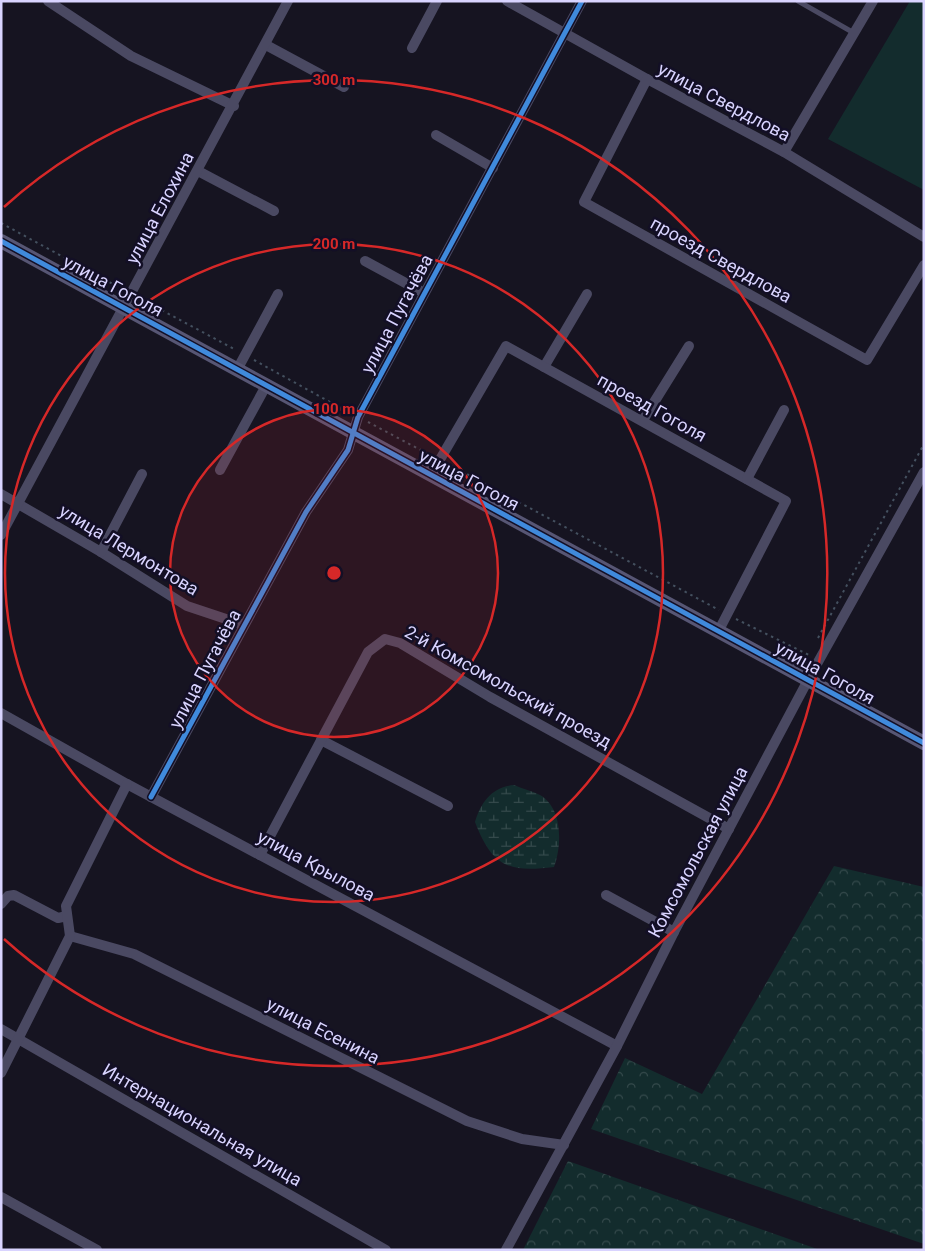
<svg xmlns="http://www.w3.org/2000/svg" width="925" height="1251" font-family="Roboto,sans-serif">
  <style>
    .forest { fill: url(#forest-crowns) }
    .wetland { fill: url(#wetland-marsh) }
    .green { fill: #132c2d }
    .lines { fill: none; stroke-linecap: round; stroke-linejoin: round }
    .path { stroke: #44505f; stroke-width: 2; stroke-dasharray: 2.5 4; stroke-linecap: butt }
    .lane { stroke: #4a4962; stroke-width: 5 }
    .street { stroke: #4a4962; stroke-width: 10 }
    .secondary { stroke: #575674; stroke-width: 14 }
    .cycleway-casing { stroke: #130f26; stroke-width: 8 }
    .cycleway { stroke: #408adc; stroke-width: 5 }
    .ring { fill: none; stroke: #d62828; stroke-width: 2.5 }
    .labels { text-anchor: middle; stroke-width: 5; stroke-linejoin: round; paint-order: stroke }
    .street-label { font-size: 18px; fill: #d9d4ff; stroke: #130f26 }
    .centre { fill: #d62828; stroke: #130f26; stroke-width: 2.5 }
    .ring-label { font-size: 15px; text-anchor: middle; font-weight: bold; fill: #d62828; stroke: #130f26; stroke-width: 5; stroke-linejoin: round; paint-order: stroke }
  </style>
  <defs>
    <pattern id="forest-crowns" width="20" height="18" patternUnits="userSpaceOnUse" patternTransform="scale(1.25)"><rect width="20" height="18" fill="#132c2d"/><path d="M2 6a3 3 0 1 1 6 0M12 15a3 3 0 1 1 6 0" fill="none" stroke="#354a4c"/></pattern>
    <pattern id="wetland-marsh" width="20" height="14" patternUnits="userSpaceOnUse" patternTransform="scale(1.25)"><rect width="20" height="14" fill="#132c2d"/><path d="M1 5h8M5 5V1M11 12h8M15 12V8" fill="none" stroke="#354a4c"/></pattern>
  </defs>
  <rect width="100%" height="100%" fill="#161421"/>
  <g class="forest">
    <polygon points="834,866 924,887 924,1244 591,1129 625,1058 702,1094"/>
    <polygon points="568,1161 820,1250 523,1250"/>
  </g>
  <path class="wetland" d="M514,785C523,789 532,791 540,795C563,808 562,846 554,867C508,873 492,866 475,822C481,802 492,787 514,785Z"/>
  <polygon class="green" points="910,1 924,1 924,190 828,139"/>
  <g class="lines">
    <g class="path">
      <polyline points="1,223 122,289"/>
      <polyline points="139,298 236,350"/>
      <polyline points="254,360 348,412"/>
      <polyline points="368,422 430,455"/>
      <polyline points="450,465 719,610"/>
      <polyline points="736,619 809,655"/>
      <polyline points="818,638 924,444"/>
    </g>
    <polyline class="lane" points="798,1 854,33"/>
    <g class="street">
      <polyline points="48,1 131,56 234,106"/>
      <polyline points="507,1 647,79 784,152 924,237"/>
      <polyline points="266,45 344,87"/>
      <polyline points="412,48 437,1"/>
      <polyline points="647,79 584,202 867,360 924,265"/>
      <polyline points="436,135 493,168"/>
      <polyline points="784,152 873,1"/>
      <polyline points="198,171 274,211"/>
      <polyline points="365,261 424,293"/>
      <polyline points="544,367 587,294"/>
      <polyline points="238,368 278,294"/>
      <polyline points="643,420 689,346"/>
      <polyline points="220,470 267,384"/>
      <polyline points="431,475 506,346 786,501 719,630"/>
      <polyline points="747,479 784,410"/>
      <polyline points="1,494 101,552 187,606 244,625"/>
      <polyline points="1,535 288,1"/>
      <polyline points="101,552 142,474"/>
      <polyline points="1,713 127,784 617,1046"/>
      <polyline points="321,740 448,806"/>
      <polyline points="151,797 306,512 348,450 358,417 582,1"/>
      <polyline points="260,855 368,652 385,639 400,643 490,697 729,829"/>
      <polyline points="606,895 674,932"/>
      <polyline points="1,904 8,896 14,895 58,918 67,916"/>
      <polyline points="70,936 134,954 467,1121 522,1139 564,1145"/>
      <polyline points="1,1029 386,1250"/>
      <polyline points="1,1073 70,936 66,906 127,784"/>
      <polyline points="1,1197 97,1250"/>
      <polyline points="506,1250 617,1046 674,932 808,680 924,472"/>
    </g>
    <polyline class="secondary" points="1,241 924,743"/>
    <defs>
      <g id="cycleway">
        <polyline points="1,241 924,743"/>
        <polyline points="151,797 306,512 348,450 358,417 582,1"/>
      </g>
    </defs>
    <use href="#cycleway" class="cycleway-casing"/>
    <use href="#cycleway" class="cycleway"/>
  </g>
  <circle cx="334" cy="573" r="164" fill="#d62828" fill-opacity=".12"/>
  <g class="ring">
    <circle cx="334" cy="573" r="164"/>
    <circle cx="334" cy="573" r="329"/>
    <path d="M4 207A493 493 0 1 1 4 939"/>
  </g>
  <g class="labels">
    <g class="street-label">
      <text transform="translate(724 102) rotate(28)" y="6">улица Свердлова</text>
      <text transform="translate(160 208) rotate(-62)" y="6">улица Елохина</text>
      <text transform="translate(721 260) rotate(29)" y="6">проезд Свердлова</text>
      <text transform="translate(113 286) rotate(28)" y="6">улица Гоголя</text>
      <text transform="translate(397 314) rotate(-62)" y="6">улица Пугачёва</text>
      <text transform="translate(652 408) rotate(29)" y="6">проезд Гоголя</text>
      <text transform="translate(469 480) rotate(28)" y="6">улица Гоголя</text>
      <text transform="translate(129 550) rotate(31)" y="6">улица Лермонтова</text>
      <text transform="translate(205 669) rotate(-62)" y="6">улица Пугачёва</text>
      <text transform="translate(825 673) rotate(29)" y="6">улица Гоголя</text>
      <text transform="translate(508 687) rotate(29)" y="6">2-й Комсомольский проезд</text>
      <text transform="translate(698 852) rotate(-62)" y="6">Комсомольская улица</text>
      <text transform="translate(316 866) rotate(28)" y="6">улица Крылова</text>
      <text transform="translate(323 1031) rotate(27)" y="6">улица Есенина</text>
      <text transform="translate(202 1125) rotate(30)" y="6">Интернациональная улица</text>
    </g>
  </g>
  <circle cx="334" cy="573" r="8" class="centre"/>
  <g class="ring-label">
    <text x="334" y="85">300 m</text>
    <text x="334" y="249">200 m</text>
    <text x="334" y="414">100 m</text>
  </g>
  <rect width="925" height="1251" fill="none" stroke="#d9d4ff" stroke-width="5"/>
</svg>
